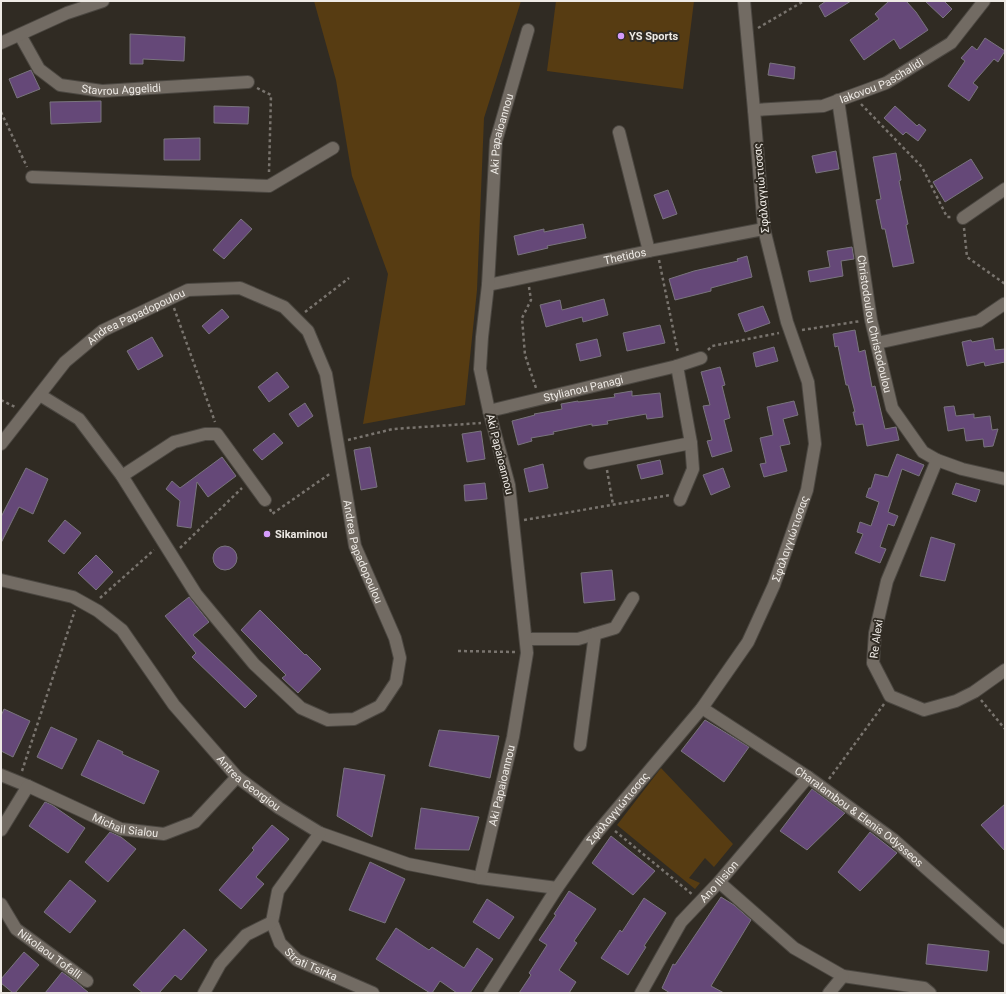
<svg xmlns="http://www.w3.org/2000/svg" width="1006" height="994" font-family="Roboto,sans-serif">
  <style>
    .green { fill: #573c12 }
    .building { fill: #654878; stroke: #79747d }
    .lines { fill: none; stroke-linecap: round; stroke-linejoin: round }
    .minor-casing { stroke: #4b4741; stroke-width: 14 }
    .path { stroke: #79746e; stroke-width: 2.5; stroke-dasharray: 3 3; stroke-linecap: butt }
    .minor { stroke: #726b63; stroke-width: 12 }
    .poi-dot { fill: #d59cfb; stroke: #302b23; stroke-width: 1.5 }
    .labels { text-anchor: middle; stroke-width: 4; stroke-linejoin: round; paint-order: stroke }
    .poi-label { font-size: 11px; font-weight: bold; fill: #eeeae5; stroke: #302b23; text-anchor: start }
    .street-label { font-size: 11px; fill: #eeeae5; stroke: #302b23 }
  </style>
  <rect width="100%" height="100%" fill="#302b23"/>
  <g class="green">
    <polygon points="314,1 521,1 484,118 477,290 465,405 363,424 388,274 352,176 336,80"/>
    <polygon points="556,1 694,1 683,89 547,71"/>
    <polygon points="661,768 733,844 714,867 705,858 689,878 700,883 695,889 617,825"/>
  </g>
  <g class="building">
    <polygon points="826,1 851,1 825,17 819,6"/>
    <polygon points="889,1 906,1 916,12 928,30 900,49 894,39 864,60 850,40 879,19 875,14"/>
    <polygon points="925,1 944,1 952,9 943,18"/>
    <polygon points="130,34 185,37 184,61 143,59 143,64 130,64"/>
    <polygon points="985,38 1005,51 998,62 994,59 973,83 978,87 969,101 948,86 965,61 961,58 972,46 977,50"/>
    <polygon points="770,63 795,67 794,79 768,75"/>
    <polygon points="31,70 40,89 17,98 9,79"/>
    <polygon points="101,101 101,122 51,124 50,102"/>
    <polygon points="214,106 249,107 248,124 214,123"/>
    <polygon points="895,106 917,126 919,124 926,130 918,141 906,132 903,135 884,118"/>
    <polygon points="200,138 200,160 164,160 164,139"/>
    <polygon points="836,151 839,169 816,173 812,156"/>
    <polygon points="896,153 901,180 899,181 908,224 906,225 914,263 893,267 885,229 882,229 876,200 881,199 873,157"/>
    <polygon points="971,159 983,178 945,202 933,182"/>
    <polygon points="668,190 677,214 663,219 654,195"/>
    <polygon points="241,219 252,229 224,259 213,250"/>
    <polygon points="583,224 586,238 547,246 548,248 518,255 514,236 544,229 544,232"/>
    <polygon points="852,247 854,259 841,261 843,276 810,282 808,271 830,267 827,251"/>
    <polygon points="747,256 752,277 711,288 711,291 675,300 669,279 694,271 738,261 737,259"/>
    <polygon points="604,299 608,315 583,322 582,317 546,327 540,305 560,300 562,310"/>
    <polygon points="763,306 770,323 745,332 738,314"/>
    <polygon points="222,309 229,317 209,334 202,326"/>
    <polygon points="660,325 665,343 627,351 623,333"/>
    <polygon points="855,330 859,352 865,350 872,387 875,386 885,429 896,427 899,440 867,446 863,424 856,425 853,412 855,412 848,385 846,385 838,346 835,347 833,334"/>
    <polygon points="152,337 163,356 138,370 127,351"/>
    <polygon points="993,338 995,350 1005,349 1005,362 985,366 984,362 967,366 962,342 971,340 972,342"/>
    <polygon points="597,339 601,356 580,361 576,344"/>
    <polygon points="774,347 778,361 756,367 753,353"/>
    <polygon points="720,367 725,385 722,386 730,418 724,420 732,451 712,457 707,441 712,440 703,406 710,405 701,372"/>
    <polygon points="277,372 289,387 269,402 258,387"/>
    <polygon points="632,391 632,396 660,393 663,417 647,419 646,414 607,421 608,424 592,426 592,424 553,432 554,434 531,438 532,441 518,445 512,421 535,415 534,414 562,409 561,404 578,401 578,402 615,397 614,394"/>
    <polygon points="794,401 798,415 783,419 790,444 780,446 787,471 764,477 760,464 766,463 760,438 773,435 767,407"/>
    <polygon points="305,403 313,416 298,427 289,414"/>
    <polygon points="954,406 956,416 974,414 974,418 990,416 992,430 998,429 993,446 984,447 983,439 966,441 964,428 948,431 944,407"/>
    <polygon points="481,431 485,459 467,462 462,434"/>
    <polygon points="274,433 283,443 262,460 253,450"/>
    <polygon points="370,447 377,487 361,490 354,450"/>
    <polygon points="897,454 924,465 919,476 902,469 888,512 898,516 894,526 888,524 880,547 886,549 880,563 855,553 863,534 857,532 860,522 871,526 879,502 866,497 869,488 871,488 875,474 888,477"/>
    <polygon points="222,457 236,476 208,497 197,482 191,528 177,526 180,501 166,489 172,481 180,488"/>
    <polygon points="660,460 663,474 641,479 637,465"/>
    <polygon points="543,464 548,488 529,492 524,469"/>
    <polygon points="26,468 48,479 33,514 19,507 1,543 1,517"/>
    <polygon points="723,468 730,487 711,495 703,475"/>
    <polygon points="485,483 487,499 465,501 464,485"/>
    <polygon points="956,483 980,490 976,502 952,494"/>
    <polygon points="65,520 81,533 64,554 48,541"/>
    <polygon points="931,537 955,544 945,581 920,576"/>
    <circle cx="225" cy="558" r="12"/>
    <polygon points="96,555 113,572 96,590 78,573"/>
    <polygon points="612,570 615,600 584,603 581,573"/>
    <polygon points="189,597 209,622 193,635 257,696 245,708 192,657 196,653 165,616"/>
    <polygon points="260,610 305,655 306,654 321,669 298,693 282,678 286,675 241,630"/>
    <polygon points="4,709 30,721 13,757 1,751 1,716"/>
    <polygon points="705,720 749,747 724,782 681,751"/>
    <polygon points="51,727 77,739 62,769 37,757"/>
    <polygon points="439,730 499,736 490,778 429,766"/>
    <polygon points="98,740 123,752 122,754 159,771 144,804 81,775"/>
    <polygon points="344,768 385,775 372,837 337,816"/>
    <polygon points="812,789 845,813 807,850 780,831"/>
    <polygon points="45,802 52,805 85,828 68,853 29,826"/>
    <polygon points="1005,804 1005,851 981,825"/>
    <polygon points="421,808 479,817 469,850 415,849"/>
    <polygon points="272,825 289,839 256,877 264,884 241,909 219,890 254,850 252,848"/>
    <polygon points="110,832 121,837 136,849 108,882 85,862"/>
    <polygon points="870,832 897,853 860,891 838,872"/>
    <polygon points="611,836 655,871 633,895 592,863"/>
    <polygon points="370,862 405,879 385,923 349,910"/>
    <polygon points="70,880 96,901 70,933 44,912"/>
    <polygon points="569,891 596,909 574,941 577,943 559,970 576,982 569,993 519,993 531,975 529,973 547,945 539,940 556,915 554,914"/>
    <polygon points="721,897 734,905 751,920 711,986 724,993 670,993 662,988 673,964 675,965"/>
    <polygon points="644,898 666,913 644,946 646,947 628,975 601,958 620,930 622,932"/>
    <polygon points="487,899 514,917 499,939 473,922"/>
    <polygon points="396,928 429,950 432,947 464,968 477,948 493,959 470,993 457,993 440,981 432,993 430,993 376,959"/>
    <polygon points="184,929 207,950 181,980 175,975 159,993 143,993 133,985"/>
    <polygon points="928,944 989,951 987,971 926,964"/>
    <polygon points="24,952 39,965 15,993 13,993 1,983 1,979"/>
    <polygon points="62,972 76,982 89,993 45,993"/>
  </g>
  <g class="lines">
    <defs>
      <g id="minor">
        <path id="s1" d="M20,35L39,69L60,85L102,91L248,82"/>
        <polyline points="1,43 67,13 103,1"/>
        <path id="s2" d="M838,100L871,320L892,408L923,452L937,460L962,469L1005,479"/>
        <path id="s3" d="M754,110L823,106L886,83L951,43L984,1"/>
        <polyline points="619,132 649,251"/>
        <polyline points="32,177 269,186 333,148"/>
        <polyline points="963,218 1005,189"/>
        <path id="s4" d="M488,285L649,251L764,229"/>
        <polyline points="877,343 979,321 1004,304 1005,305"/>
        <polyline points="677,366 691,443 693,469 680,500"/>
        <path id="s5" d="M489,411L677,366L701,358"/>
        <path id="s6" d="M1,444L65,362L102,331L188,290L240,288L284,307L308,331L326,374L355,546L395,638L400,658L396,682L380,706L354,719L328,720L301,708L254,664L196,594L122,476L79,419L40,395"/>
        <polyline points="937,460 887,581 875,633 873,663 890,696 924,710 956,701 974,692 1005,670"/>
        <polyline points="590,463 691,443"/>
        <polyline points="122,476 174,442 205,434 217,434 265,500"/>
        <path id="s7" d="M1,580L73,597L98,611L122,630L174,705L237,777L279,808L320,833L408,864L480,878L557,888"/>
        <polyline points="526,639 578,639 615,628 633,598"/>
        <path id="s8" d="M702,708L808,777L894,840L1005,938"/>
        <polyline points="580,745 595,634"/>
        <path id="s9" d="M1,775L28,786L121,829L164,834L195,822L237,777"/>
        <polyline points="1,830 28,786"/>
        <path id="s10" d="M320,833L278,891L272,922L280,943L297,960L373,993"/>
        <path id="s11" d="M480,878L513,737L527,653L509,485L489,411L480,369L482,337L488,285L496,141L528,30"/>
        <polyline points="719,882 794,948 843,976 924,988 930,993"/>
        <path id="s12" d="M1,904L16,929L87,981"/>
        <polyline points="204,993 220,964 246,935 272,922"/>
        <path id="s13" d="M490,993L557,888L590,841L702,708L748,642L774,585L807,490L815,444L808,382L787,322L764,229L754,110L744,1"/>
        <path id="s14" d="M641,993L681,922L719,882L808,777"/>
        <polyline points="829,993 843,976"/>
      </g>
    </defs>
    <use href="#minor" class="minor-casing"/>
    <g class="path">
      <polyline points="758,28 804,1"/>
      <polyline points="257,88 271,95 269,172"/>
      <polyline points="861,104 922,167 947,217 953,217"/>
      <polyline points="1,112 27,167"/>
      <polyline points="964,228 967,257 1005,284"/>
      <polyline points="659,260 678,353"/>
      <polyline points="529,287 531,300 522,318 525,355 536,388"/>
      <polyline points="174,308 215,422"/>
      <polyline points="305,312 349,278"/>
      <polyline points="802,330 861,321"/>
      <polyline points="708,350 712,346 779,333"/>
      <polyline points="1,400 15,407"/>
      <polyline points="348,440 393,429 481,423"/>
      <polyline points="607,470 613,505"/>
      <polyline points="270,509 272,514 331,473"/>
      <polyline points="524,520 670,495"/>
      <polyline points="180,548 242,488"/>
      <polyline points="100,598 154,550"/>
      <polyline points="458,651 515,652"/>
      <polyline points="981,700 1005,729"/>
      <polyline points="22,771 75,610"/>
      <polyline points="829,779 884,704"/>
      <polyline points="615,831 693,895"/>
    </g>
    <use href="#minor" class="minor"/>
  </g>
  <g class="poi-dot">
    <circle cx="621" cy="36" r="4"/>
    <circle cx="267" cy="534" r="4"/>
  </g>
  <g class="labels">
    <g class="poi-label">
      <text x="629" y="40">YS Sports</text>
      <text x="275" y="538">Sikaminou</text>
    </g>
    <g class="street-label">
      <text dy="4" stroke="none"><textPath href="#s3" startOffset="133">Iakovou Paschalidi</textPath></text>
      <text dy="4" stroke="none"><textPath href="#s1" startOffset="127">Stavrou Aggelidi</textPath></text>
      <text dy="4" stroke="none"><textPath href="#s11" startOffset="755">Aki Papaioannou</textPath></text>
      <text transform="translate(761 188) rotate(-95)" y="4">Σφάλαγγιώτισσας</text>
      <text dy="4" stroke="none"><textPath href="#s4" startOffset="140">Thetidos</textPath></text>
      <text dy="4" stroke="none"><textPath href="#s6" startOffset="189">Andrea Papadopoulou</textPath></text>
      <text dy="4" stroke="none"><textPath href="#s2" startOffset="227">Christodoulou Christodoulou</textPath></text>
      <text dy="4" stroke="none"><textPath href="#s5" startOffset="97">Stylianou Panagi</textPath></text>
      <text transform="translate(500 454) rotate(76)" y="4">Aki Papaioannou</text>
      <text dy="4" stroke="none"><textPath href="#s13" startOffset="548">Σφάλαγγιώτισσας</textPath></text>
      <text dy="4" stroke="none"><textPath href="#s6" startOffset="610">Andrea Papadopoulou</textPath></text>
      <text transform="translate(876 639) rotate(-82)" y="4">Re Alexi</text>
      <text dy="4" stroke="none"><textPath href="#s7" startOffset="333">Antrea Georgiou</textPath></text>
      <text dy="4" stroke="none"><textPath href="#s11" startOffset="95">Aki Papaioannou</textPath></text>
      <text dy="4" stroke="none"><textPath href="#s13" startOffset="225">Σφάλαγγιώτισσας</textPath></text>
      <text dy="4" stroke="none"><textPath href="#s8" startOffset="191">Charalambou &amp; Elenis Odysseos</textPath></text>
      <text dy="4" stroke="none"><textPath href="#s9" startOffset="135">Michail Sialou</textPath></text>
      <text dy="4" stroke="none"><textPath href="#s14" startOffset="137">Ano Ilision</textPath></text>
      <text dy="4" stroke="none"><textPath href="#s12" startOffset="71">Nikolaou Tofalli</textPath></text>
      <text dy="4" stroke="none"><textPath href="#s10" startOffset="164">Strati Tsirka</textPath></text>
    </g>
  </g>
  <rect width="1006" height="994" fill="none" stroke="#eeeae5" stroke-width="4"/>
</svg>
